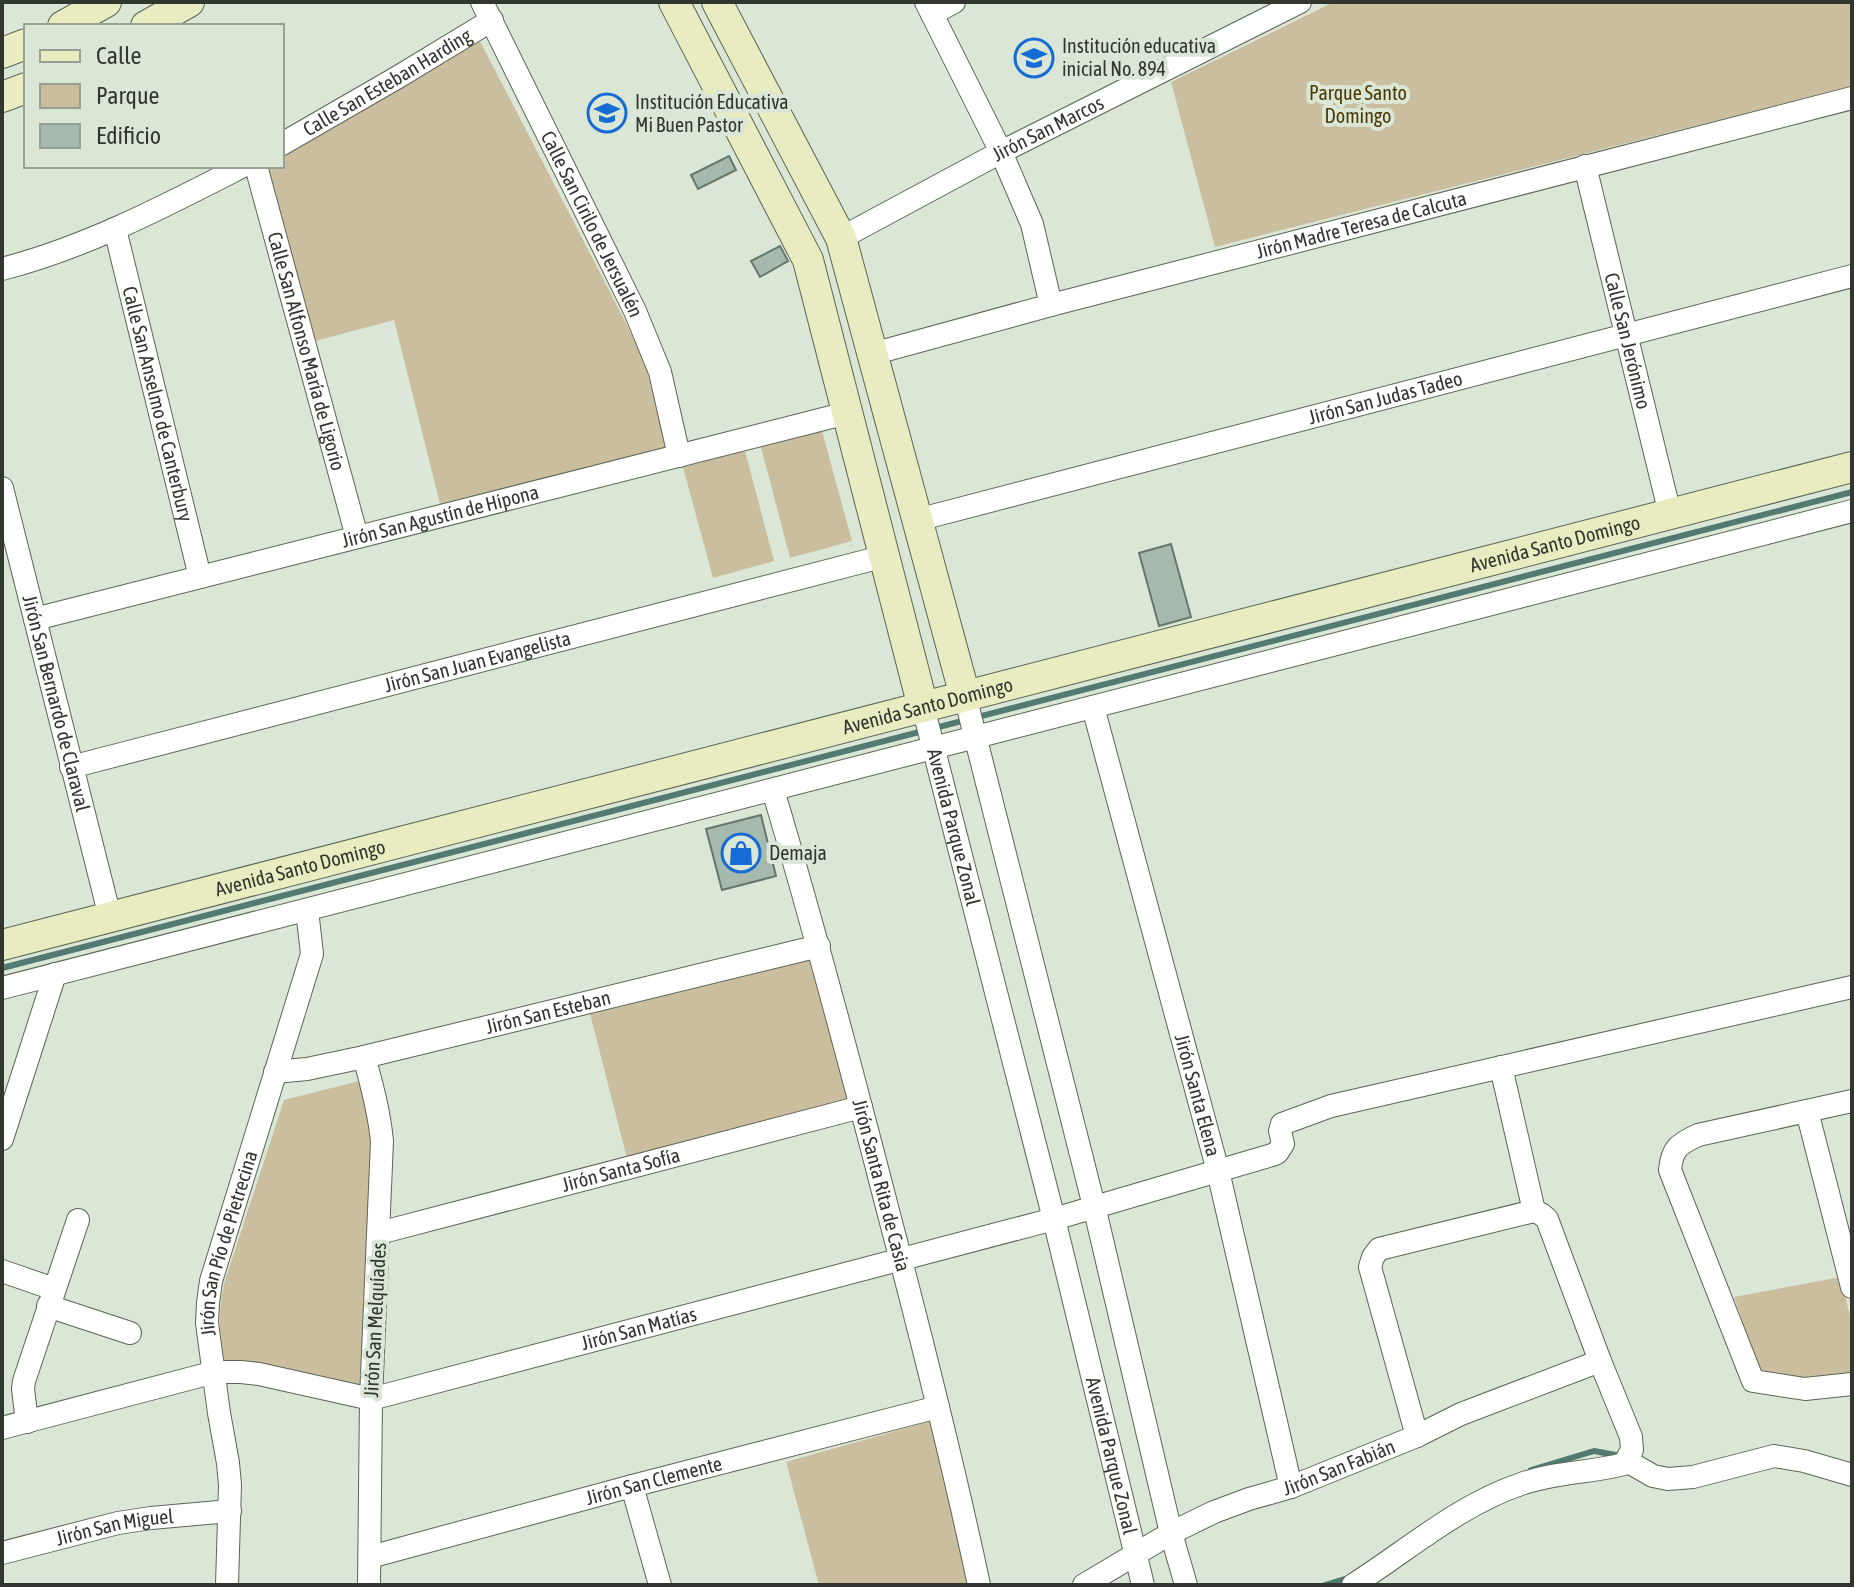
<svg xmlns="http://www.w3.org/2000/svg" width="1854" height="1587" font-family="'Asap Condensed',sans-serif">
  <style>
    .green { fill: #cbbe9f }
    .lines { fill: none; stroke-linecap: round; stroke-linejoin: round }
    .stream { stroke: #537a72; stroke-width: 6 }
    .building { fill: #a6b9ae; stroke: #66776d; stroke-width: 2 }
    .street-casing { stroke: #5b6556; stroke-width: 24 }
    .secondary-casing { stroke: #5b6556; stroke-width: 32 }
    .street { stroke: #fff; stroke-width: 22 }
    .secondary { stroke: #e9ebc1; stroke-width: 30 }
    .labels { text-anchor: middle; stroke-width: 8; stroke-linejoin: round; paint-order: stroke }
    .poi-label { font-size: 20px; fill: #31362f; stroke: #dbe7d6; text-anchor: start }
    .street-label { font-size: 20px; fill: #31362f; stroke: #dbe7d6 }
    .park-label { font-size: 20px; fill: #4b3802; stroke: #dbe7d6 }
  </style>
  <rect width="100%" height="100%" fill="#dbe7d6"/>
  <g class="green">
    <polygon points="1334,2 1852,2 1852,86 1215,247 1171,82"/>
    <polygon points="480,41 627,325 646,366 666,447 440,504 394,320 312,342 266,166 282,166 282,157"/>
    <polygon points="822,431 852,541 790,558 761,447"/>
    <polygon points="745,451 774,561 713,578 683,467"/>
    <polygon points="813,959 850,1103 627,1158 590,1014"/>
    <path d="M363,1080L373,1129L367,1389C352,1386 337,1384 323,1380C287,1370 263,1360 224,1361C219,1334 218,1310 224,1284L284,1100Z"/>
    <polygon points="1841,1277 1852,1325 1852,1377 1784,1378 1760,1371 1734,1297"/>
    <polygon points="931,1421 972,1585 819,1585 786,1462"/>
  </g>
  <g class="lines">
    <g class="stream">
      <polyline points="2,968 1852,492"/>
      <polyline points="1531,1470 1594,1451 1621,1456"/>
      <polyline points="1325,1585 1348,1578"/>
    </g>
  </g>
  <g class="building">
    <polygon points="729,156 736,170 698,189 691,175"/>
    <polygon points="780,246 788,261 760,277 751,261"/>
    <polygon points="1171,544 1191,617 1159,626 1139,553"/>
    <polygon points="761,815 776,876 722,890 706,829"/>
  </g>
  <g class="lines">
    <defs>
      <g id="street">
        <path id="s1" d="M482,2L635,311L660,372L679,456"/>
        <polyline points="926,2 1001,152 1032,224 1051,305"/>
        <polyline points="932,14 954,2"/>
        <path id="s2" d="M282,144L398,77L492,20"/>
        <path id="s3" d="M256,166L357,537"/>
        <path id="s4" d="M1585,166L1670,514"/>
        <path id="s5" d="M115,229L200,577"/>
        <path id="s6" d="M841,238L1001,152L1300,2"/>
        <path d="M2,269C87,247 165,206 243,166"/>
        <path id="s7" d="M872,354L1051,305L1852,98"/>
        <path id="s8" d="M2,488L110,917"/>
        <path id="s9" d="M917,520L1852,276"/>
        <path id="s10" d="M35,619L847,413"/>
        <polyline points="965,696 1094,1206 1171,1533 1186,1585"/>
        <path id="s11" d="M923,707L1054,1219L1143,1585"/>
        <path id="s12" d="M1093,707L1218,1171L1291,1487"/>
        <path id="s13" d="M71,767L885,556"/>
        <path id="s14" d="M773,790C814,928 851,1067 887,1207C920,1332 952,1458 979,1585"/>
        <polyline points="2,988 1852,511"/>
        <path d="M364,1057C372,1085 379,1111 382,1141L371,1399L369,1585"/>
        <polyline points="1501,1067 1534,1211"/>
        <path id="s15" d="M275,1072L307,1069L364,1057L819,946"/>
        <path d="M1852,1101L1698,1135C1679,1144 1672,1148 1670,1170L1753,1381L1805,1389L1852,1384"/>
        <polyline points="1807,1111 1852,1287"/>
        <polyline points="2,1139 55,974"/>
        <path id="s16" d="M379,1233L861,1107"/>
        <polyline points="2,1271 54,1289"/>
        <polyline points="48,1306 130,1333"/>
        <polyline points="27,1422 23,1389 24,1381 78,1220"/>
        <path id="s17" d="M2,1428L215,1372H241L259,1374L371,1399L1054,1219L1272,1155L1277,1153L1283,1144L1280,1131L1282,1124L1331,1106L1852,987"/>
        <polyline points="1627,1461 1653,1476 1668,1479 1693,1477 1774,1456 1804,1461 1852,1475"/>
        <polyline points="632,1486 660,1585"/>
        <path id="s18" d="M2,1553L118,1523L151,1518L230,1511"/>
        <path id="s19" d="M370,1557L632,1486L938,1407"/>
        <path id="s20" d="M227,1585L230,1485L228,1463L219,1413L207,1323L208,1303L211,1281L312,954L307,910"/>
        <path id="s21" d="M1084,1585L1171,1533L1214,1512L1249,1499L1291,1487L1417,1436L1461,1414L1600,1361"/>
        <path d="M1353,1585C1408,1550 1459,1505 1521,1484C1555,1472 1590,1473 1624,1464L1632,1450L1631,1437L1600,1361L1547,1219L1541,1214L1534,1211L1379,1249L1373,1257L1370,1267L1417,1436"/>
      </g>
      <g id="secondary">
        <polyline points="674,2 808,260 923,707"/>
        <polyline points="717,2 841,238 965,696"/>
        <polyline points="63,26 106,2"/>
        <polyline points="146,26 189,2"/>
        <polyline points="2,53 26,44"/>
        <polyline points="2,97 26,88"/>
        <path id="s22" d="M2,945L1852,467"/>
      </g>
    </defs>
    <use href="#street" class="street-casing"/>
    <use href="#secondary" class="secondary-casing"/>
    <use href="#street" class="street"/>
    <use href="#secondary" class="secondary"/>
  </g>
  <defs>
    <symbol id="school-ring" viewBox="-11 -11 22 22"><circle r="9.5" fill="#dbe7d6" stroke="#176bd5" stroke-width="1.5"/><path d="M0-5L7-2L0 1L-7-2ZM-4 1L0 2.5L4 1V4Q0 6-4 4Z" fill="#176bd5"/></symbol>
    <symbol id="shop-ring" viewBox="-11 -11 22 22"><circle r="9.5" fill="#dbe7d6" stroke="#176bd5" stroke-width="1.5"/><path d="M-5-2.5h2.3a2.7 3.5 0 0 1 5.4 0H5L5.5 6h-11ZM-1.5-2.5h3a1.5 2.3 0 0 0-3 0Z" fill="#176bd5"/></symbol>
  </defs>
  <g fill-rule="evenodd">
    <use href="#school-ring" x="1012" y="36" width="44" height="44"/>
    <use href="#school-ring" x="585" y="91" width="44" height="44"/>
    <use href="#shop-ring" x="719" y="831" width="44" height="44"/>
  </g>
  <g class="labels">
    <g class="poi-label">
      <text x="1062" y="53">Institución educativa<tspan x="1062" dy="23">inicial No. 894</tspan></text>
      <text x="635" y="109">Institución Educativa<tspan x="635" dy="23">Mi Buen Pastor</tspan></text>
      <text x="769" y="860">Demaja</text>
    </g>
    <g class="street-label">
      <text dy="7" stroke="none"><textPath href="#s2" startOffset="122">Calle San Esteban Harding</textPath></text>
      <text dy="7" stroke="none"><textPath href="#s6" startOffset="234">Jirón San Marcos</textPath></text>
      <text dy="7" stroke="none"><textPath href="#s7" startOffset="506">Jirón Madre Teresa de Calcuta</textPath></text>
      <text dy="7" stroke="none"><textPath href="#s1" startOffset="248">Calle San Cirilo de Jersualén</textPath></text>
      <text dy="7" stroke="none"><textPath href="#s4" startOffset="180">Calle San Jerónimo</textPath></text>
      <text dy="7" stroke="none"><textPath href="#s3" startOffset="192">Calle San Alfonso María de Ligorio</textPath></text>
      <text dy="7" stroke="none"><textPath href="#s9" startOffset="484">Jirón San Judas Tadeo</textPath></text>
      <text dy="7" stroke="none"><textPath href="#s5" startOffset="180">Calle San Anselmo de Canterbury</textPath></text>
      <text dy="7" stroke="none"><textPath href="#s10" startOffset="418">Jirón San Agustín de Hipona</textPath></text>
      <text dy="7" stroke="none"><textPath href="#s22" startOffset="1604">Avenida Santo Domingo</textPath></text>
      <text dy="7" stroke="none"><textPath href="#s13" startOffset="420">Jirón San Juan Evangelista</textPath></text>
      <text dy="7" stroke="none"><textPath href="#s8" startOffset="222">Jirón San Bernardo de Claraval</textPath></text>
      <text dy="7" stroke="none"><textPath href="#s22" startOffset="956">Avenida Santo Domingo</textPath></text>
      <text dy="7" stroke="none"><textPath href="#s11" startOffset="124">Avenida Parque Zonal</textPath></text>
      <text dy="7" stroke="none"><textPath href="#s22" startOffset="308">Avenida Santo Domingo</textPath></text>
      <text dy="7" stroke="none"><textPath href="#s15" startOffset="280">Jirón San Esteban</textPath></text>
      <text dy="7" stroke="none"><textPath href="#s12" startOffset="402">Jirón Santa Elena</textPath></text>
      <text dy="7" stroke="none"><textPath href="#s16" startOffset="250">Jirón Santa Sofía</textPath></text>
      <text dy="7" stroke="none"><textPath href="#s14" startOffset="410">Jirón Santa Rita de Casia</textPath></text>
      <text dy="7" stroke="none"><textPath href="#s20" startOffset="346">Jirón San Pío de Pietrecina</textPath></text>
      <text transform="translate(375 1320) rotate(-87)" y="7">Jirón San Melquíades</text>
      <text dy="7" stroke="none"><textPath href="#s17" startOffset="656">Jirón San Matías</textPath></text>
      <text dy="7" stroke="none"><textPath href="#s11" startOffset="772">Avenida Parque Zonal</textPath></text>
      <text dy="7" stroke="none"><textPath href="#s21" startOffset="282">Jirón San Fabián</textPath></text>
      <text dy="7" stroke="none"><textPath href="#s19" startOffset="294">Jirón San Clemente</textPath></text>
      <text dy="7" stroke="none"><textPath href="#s18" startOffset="116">Jirón San Miguel</textPath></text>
    </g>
    <g class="park-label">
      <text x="1358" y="100">Parque Santo<tspan x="1358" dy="23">Domingo</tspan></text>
    </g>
  </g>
  <rect width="1854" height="1587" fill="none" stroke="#31362f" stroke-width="8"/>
  <rect x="24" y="24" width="260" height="144" fill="#dbe7d6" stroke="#97a093" stroke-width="2"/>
  <rect x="40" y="50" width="40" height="12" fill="#e9ebc1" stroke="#97a093" stroke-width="2"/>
  <text x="96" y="64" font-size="24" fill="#31362f">Calle</text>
  <rect x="40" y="84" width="40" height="24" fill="#cbbe9f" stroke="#97a093" stroke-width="2"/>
  <text x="96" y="104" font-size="24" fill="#31362f">Parque</text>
  <rect x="40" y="124" width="40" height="24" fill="#a6b9ae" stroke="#97a093" stroke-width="2"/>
  <text x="96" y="144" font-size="24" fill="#31362f">Edificio</text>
</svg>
